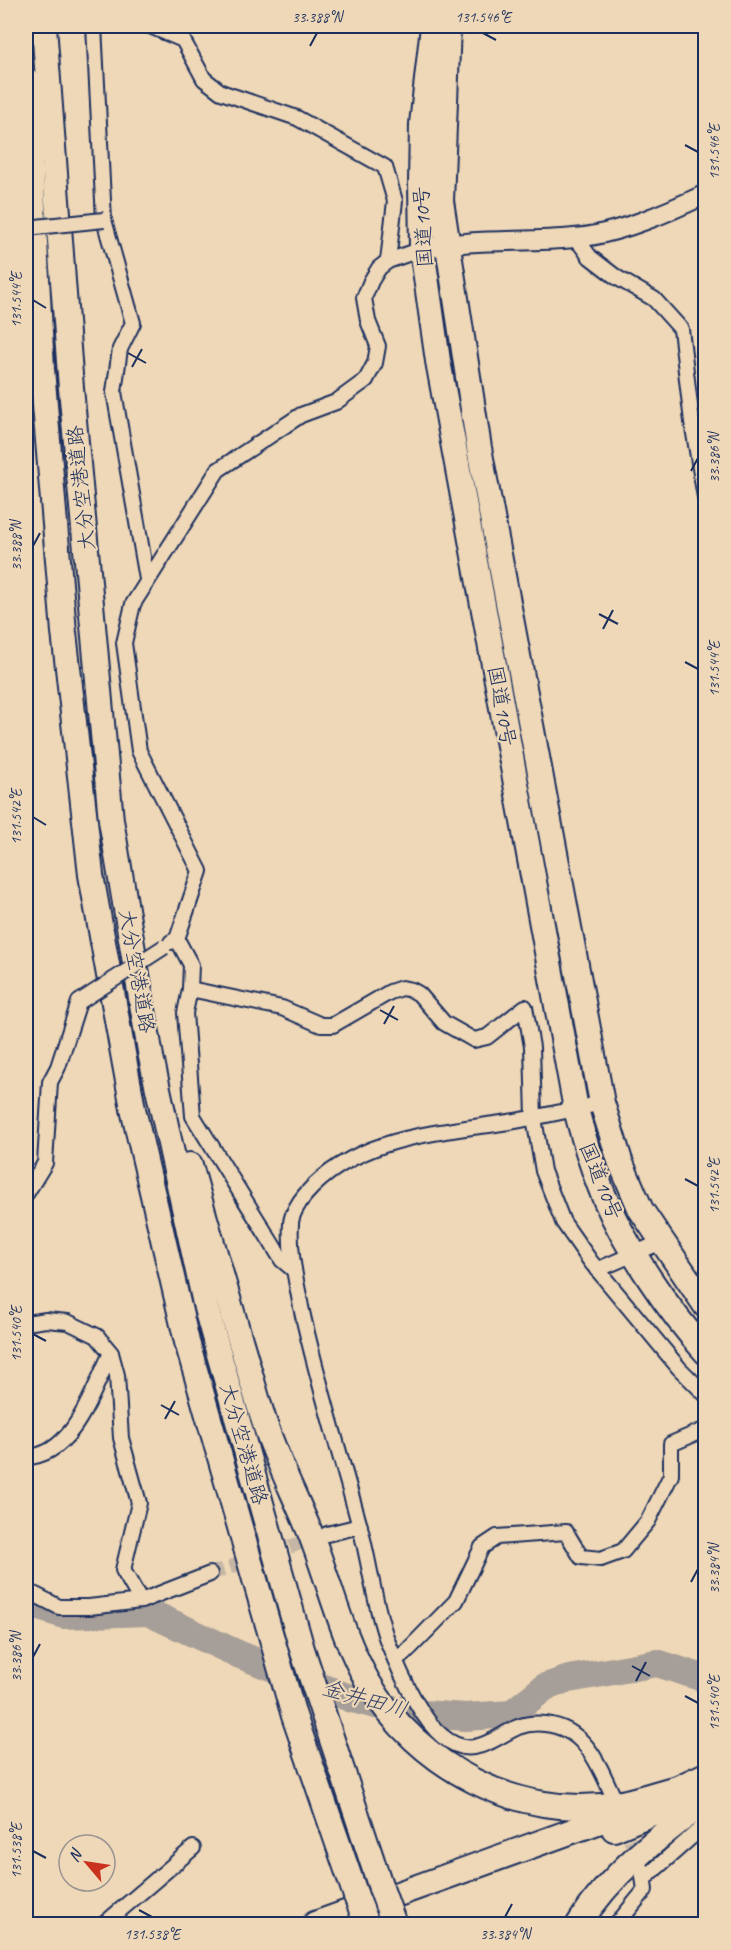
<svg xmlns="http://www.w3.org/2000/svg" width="731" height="1950" font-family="Caveat,'Klee One',sans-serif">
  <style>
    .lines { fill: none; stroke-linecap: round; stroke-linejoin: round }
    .river { stroke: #a69e98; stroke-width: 28 }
    .street-tunnel { stroke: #c5b6a5; stroke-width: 14; stroke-dasharray: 14 7; stroke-linecap: butt }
    .street-casing { stroke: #1b2f5e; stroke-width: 18 }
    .secondary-casing { stroke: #1b2f5e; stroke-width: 22 }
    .highway-casing { stroke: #1b2f5e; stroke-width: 28 }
    .street { stroke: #efd8b7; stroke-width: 14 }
    .secondary { stroke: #efd8b7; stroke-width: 18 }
    .highway { stroke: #efd8b7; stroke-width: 24 }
    .street-bridge-casing { stroke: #1b2f5e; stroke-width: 18; stroke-linecap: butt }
    .highway-bridge-casing { stroke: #1b2f5e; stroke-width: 28; stroke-linecap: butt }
    .street-bridge { stroke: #efd8b7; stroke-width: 14 }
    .highway-bridge { stroke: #efd8b7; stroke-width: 24 }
    .ticks { fill: none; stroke: #1b2f5e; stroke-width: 2 }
    .labels { text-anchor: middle; stroke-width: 4.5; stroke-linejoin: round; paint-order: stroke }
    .street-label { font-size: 21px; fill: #1b2f5e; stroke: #efd8b7 }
    .water-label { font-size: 22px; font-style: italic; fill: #37456a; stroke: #efd8b7 }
    .neatline { fill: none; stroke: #1b2f5e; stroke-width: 2 }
    .ticks-label { font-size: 15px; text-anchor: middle; fill: #1b2f5e }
  </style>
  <rect width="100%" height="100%" fill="#efd8b7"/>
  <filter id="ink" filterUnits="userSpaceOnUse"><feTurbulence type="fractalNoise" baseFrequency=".0167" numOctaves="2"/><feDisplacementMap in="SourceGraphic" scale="12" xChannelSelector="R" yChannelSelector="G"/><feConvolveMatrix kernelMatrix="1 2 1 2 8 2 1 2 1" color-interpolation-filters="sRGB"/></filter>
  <g filter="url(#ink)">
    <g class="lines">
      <polyline class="river" points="26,1603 64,1615 148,1612 240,1655 352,1699 408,1713 466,1717 511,1714 545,1687 569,1679 657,1663 706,1679"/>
      <g class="street-tunnel">
        <polyline points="210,1574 318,1537"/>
        <polyline points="622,1820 639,1861"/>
      </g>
      <defs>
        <g id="street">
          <polyline points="94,26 104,220 133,323 120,349 114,392 147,579"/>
          <polyline points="150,26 183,40 204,79 221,92 297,118 385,167 395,201 388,261"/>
          <polyline points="576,238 590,257 616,277 654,299 681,329 692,422 706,503"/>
          <polyline points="177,939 191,965 190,989 282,1008 321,1025 333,1025 390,992 402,988 412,990 419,994 444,1023 474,1040 487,1037 525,1007 532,1047 534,1118 543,1171 563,1222 591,1262 679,1368 706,1395"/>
          <polyline points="171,942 177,939 200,871 139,751 124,643 133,604 218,470 301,415 336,402 366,380 375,363 378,346 368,321 364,298 371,281 379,268 388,261 422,249"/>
          <polyline points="190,989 185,1013 193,1116 282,1260 294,1270"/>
          <path d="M602,1103C571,1110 540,1117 509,1122C437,1133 356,1136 305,1195C299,1202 291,1215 291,1224C289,1252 296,1279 301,1307C317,1381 340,1453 360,1527C370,1564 374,1604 387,1640C398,1668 419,1717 442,1736C472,1761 491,1739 518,1727C526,1724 536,1723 545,1724C585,1728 598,1763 613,1796"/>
          <polyline points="26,1194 45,1163 50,1082 58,1067 79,1002"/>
          <polyline points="597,1270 661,1242"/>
          <polyline points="26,1323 46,1320 68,1322 97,1336 111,1353 117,1375 121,1438 139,1503 123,1570 141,1601"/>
          <path d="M26,1457C74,1456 93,1389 111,1353"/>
          <polyline points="327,1534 360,1526"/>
          <polyline points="26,1590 59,1607 89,1607 141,1601 210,1574"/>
          <polyline points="395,1659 405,1653 456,1601 482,1547 497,1537 566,1532 581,1557 601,1559 623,1551 648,1521 671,1475 671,1444 706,1429"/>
          <polyline points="645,1878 706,1824"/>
          <polyline points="104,1924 193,1848"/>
          <polyline points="617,1924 645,1890 642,1870"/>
        </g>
        <path id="secondary" d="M422,249C472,238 523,243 574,238C616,235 668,212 706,194"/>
        <g id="highway">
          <polyline points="44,26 71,388 111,820 151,1057 206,1308 302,1649 381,1888"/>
          <path d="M433,26L422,124L421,184L422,249L438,361L576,1109C584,1140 593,1172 606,1201C627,1249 670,1313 706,1352"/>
          <polyline points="448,26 441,201 479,448 602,1103 620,1161 641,1210 706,1306"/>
          <polyline points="26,80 42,369 64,632 91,875 133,1109 187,1342 294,1716 356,1896"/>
          <path d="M190,1165C206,1224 224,1284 241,1343C250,1372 257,1401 267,1430C279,1464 295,1496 309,1530C329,1580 341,1635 368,1682C417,1766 519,1821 616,1804C635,1801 654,1794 673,1789"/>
          <polyline points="660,1796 706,1775"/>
          <polyline points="614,1829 687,1799"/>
          <polyline points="315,1924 628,1811"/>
          <path d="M579,1924C610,1874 659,1836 706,1801"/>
        </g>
      </defs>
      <use href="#street" class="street-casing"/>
      <use href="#secondary" class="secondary-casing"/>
      <use href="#highway" class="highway-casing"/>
      <use href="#street" class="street"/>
      <use href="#secondary" class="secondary"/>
      <use href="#highway" class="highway"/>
      <defs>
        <g id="street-bridge">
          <polyline points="26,228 104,220"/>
          <polyline points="79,1002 164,947"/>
        </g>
        <g id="highway-bridge">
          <polyline points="381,1888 394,1924"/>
          <polyline points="356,1896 367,1924"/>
        </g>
      </defs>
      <use href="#street-bridge" class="street-bridge-casing"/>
      <use href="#highway-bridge" class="highway-bridge-casing"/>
      <use href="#street-bridge" class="street-bridge"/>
      <use href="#highway-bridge" class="highway-bridge"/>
    </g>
  </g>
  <path class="ticks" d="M483,33L496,40M310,46L317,33M685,145L698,152M33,300L46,308M128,353L146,363M132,367L142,349M691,471L698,458M33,546L40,533M599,614L618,624M603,629L613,610M685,662L698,669M33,817L46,825M380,1010L398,1020M384,1024L394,1006M685,1179L698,1186M33,1334L46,1341M161,1405L179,1415M165,1419L175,1401M691,1582L698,1569M33,1657L40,1644M632,1666L650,1676M636,1681L646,1662M685,1696L698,1703M33,1851L46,1858M139,1910L152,1917M505,1917L512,1904"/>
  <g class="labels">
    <g class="street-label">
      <text transform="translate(423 227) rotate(-93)" y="7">国道10号</text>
      <text transform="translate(81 488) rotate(-96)" y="7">大分空港道路</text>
      <text transform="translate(502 706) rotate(80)" y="7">国道10号</text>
      <text transform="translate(137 971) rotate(80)" y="7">大分空港道路</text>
      <text transform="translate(601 1181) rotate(68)" y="7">国道10号</text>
      <text transform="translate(244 1444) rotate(74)" y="7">大分空港道路</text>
    </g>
    <g class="water-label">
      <text transform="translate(365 1698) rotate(16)" y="8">金井田川</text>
    </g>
  </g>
  <rect width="731" height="1950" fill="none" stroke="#efd8b7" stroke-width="66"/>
  <g transform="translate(87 1863) rotate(299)"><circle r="28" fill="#efd8b7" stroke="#9a9493" stroke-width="1.5"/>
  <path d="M0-4.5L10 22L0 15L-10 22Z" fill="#c8321e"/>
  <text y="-9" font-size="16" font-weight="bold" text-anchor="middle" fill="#1b2f5e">N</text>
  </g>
  <rect x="33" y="33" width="665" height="1884" class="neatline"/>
  <g class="ticks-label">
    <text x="317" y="22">33.388°N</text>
    <text x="483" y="22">131.546°E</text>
    <text transform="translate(714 152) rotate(-90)" y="5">131.546°E</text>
    <text transform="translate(16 300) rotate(-90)" y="5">131.544°E</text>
    <text transform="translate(714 458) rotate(-90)" y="5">33.386°N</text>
    <text transform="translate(16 546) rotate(-90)" y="5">33.388°N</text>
    <text transform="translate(714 669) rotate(-90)" y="5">131.544°E</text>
    <text transform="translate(16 817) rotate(-90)" y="5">131.542°E</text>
    <text transform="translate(714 1186) rotate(-90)" y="5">131.542°E</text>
    <text transform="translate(16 1334) rotate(-90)" y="5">131.540°E</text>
    <text transform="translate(714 1569) rotate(-90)" y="5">33.384°N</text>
    <text transform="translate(16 1657) rotate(-90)" y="5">33.386°N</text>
    <text transform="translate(714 1703) rotate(-90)" y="5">131.540°E</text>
    <text transform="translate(16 1851) rotate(-90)" y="5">131.538°E</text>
    <text x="152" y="1939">131.538°E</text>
    <text x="505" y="1939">33.384°N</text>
  </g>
</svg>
